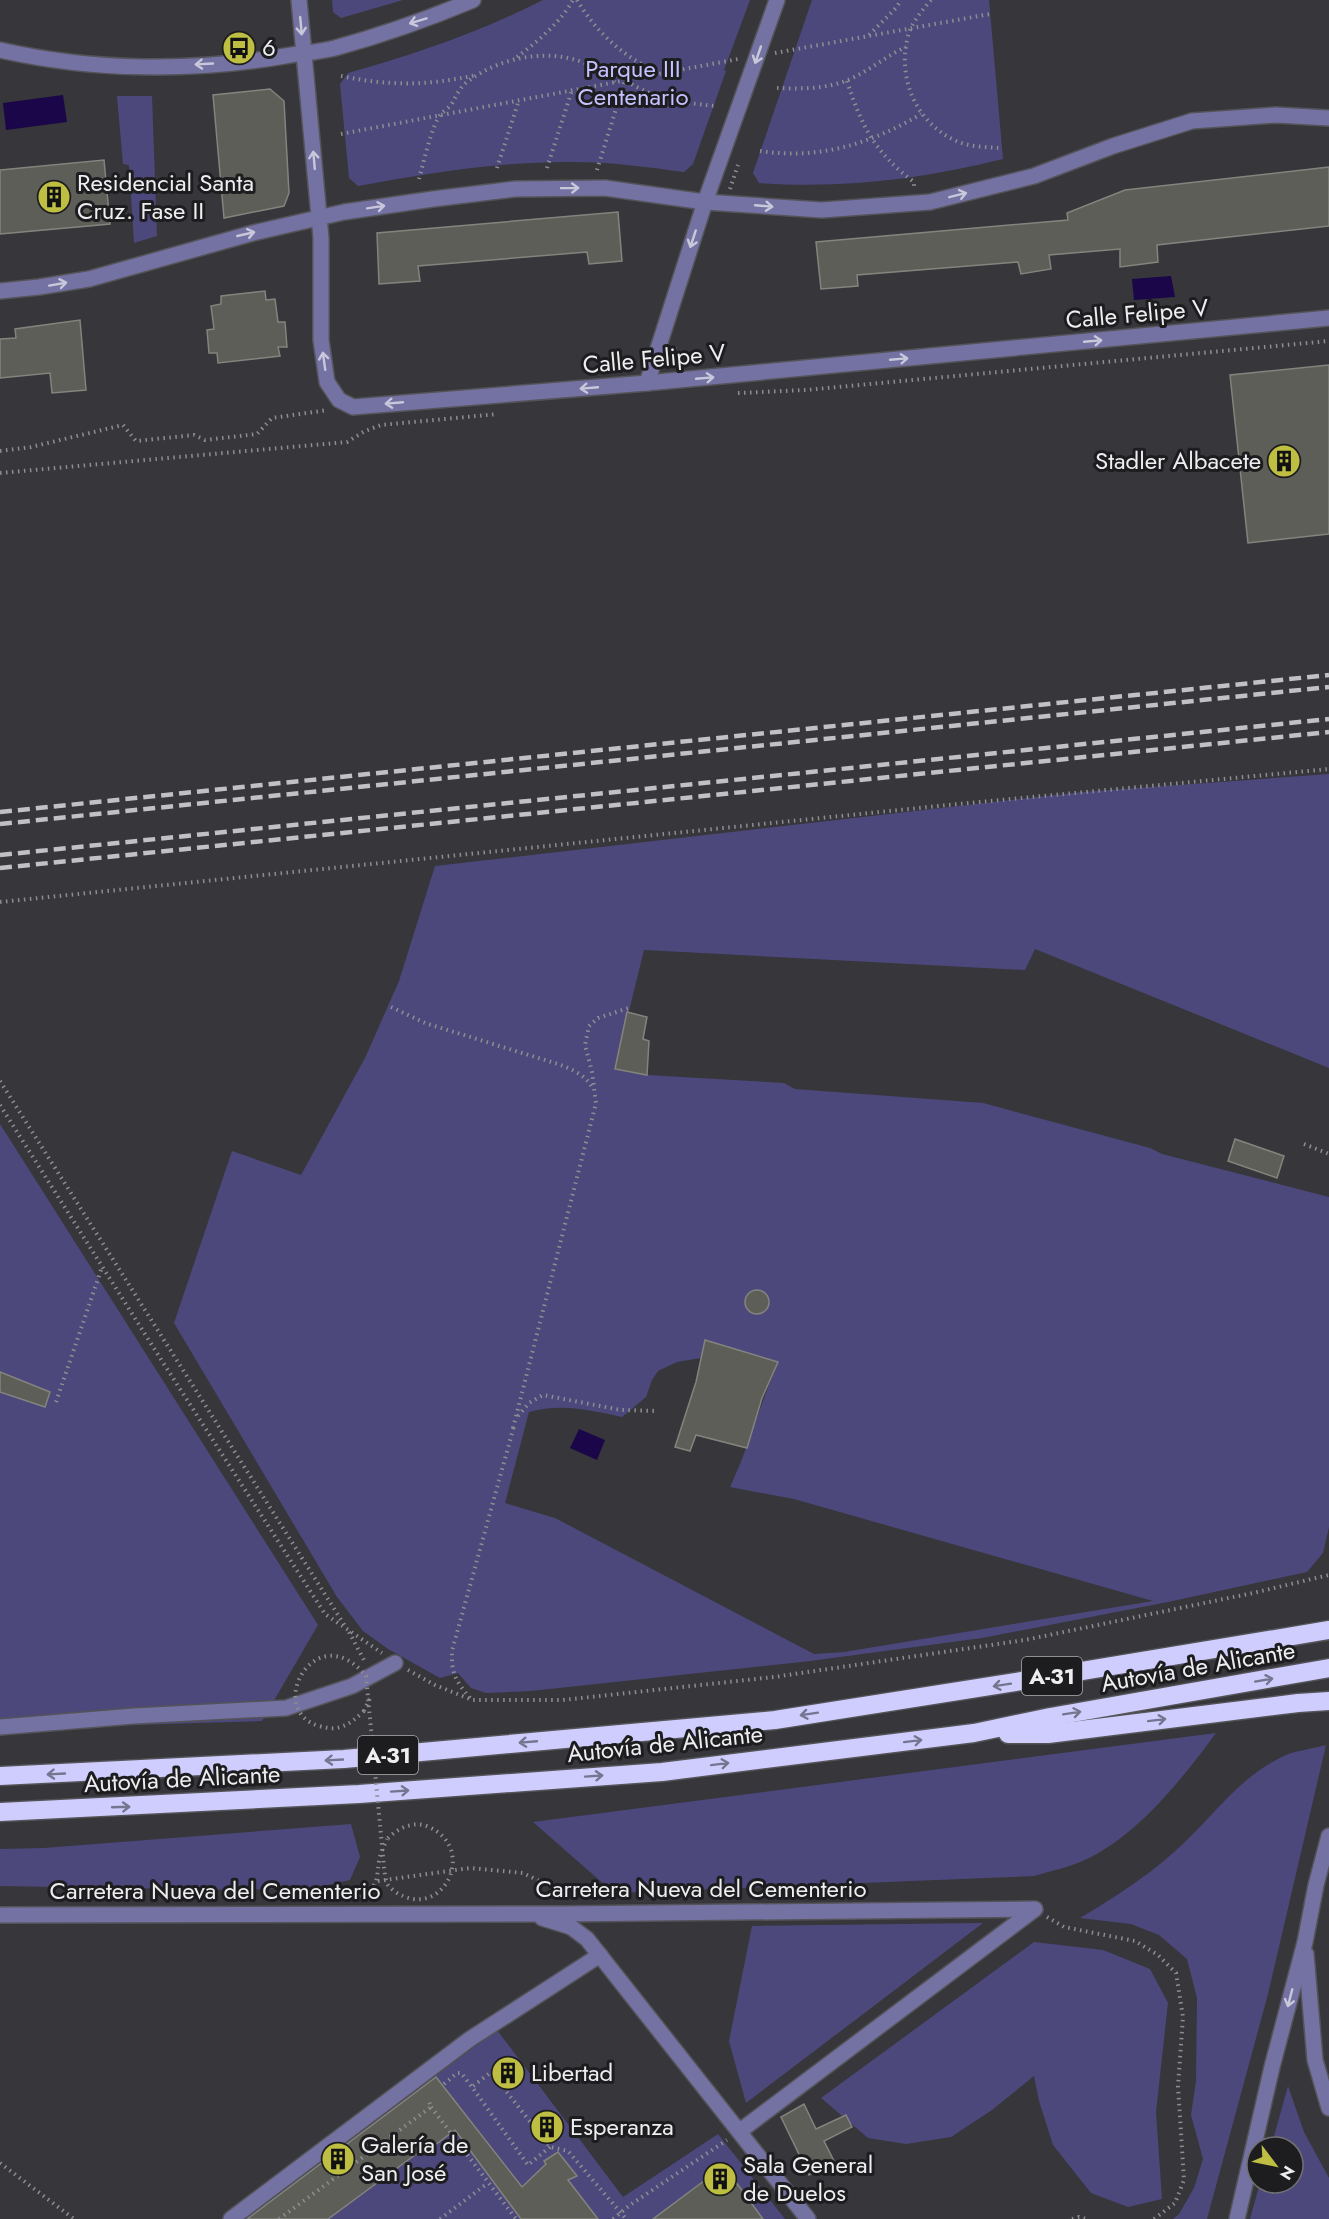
<svg xmlns="http://www.w3.org/2000/svg" width="1329" height="2219" font-family="Jost,sans-serif">
  <style>
    .green { fill: #4d487c; fill-rule: evenodd }
    .water { fill: #1a0648 }
    .building { fill: #5e5e58; stroke: #84847e; stroke-width: 1.5 }
    .lines { fill: none; stroke-linecap: round; stroke-linejoin: round }
    .minor-casing { stroke: #535358; stroke-width: 18 }
    .highway-casing { stroke: #535358; stroke-width: 21 }
    .path { stroke: #8e8e92; stroke-width: 4; stroke-dasharray: 1.5 4.5; stroke-linecap: butt }
    .minor { stroke: #7471a3; stroke-width: 15 }
    .highway { stroke: #cecdfe; stroke-width: 18 }
    .rail { stroke: #c1c1c4; stroke-width: 4.5; stroke-dasharray: 12 6; stroke-linecap: butt }
    .path-bridge { stroke: #8e8e92; stroke-width: 4; stroke-dasharray: 1.5 4.5; stroke-linecap: butt }
    .oneway { stroke: #c9c8da }
    .oneway2 { stroke: #76758f }
    .labels { text-anchor: middle; stroke-width: 6; stroke-linejoin: round; paint-order: stroke }
    .shield { fill: #1d1d20; stroke: #afafb2; stroke-width: 1.5 }
    .shield-label { font-size: 22px; font-weight: bold; fill: #eeeef1 }
    .poi-label { font-size: 24px; fill: #eeeef1; stroke: #1d1d20; text-anchor: start }
    .park-label { font-size: 24px; fill: #c5c2ff; stroke: #1d1d20 }
    .street-label { font-size: 24px; fill: #eeeef1; stroke: #1d1d20 }
  </style>
  <rect width="100%" height="100%" fill="#36363b"/>
  <g class="green">
    <polygon points="332,0 403,0 341,18 333,12"/>
    <path d="M543,0H750L724,70L726,71L693,164L684,172C647,167 611,162 574,162C502,161 428,173 358,186L349,178L340,84L348,73C416,54 480,32 543,0Z"/>
    <path d="M812,0H989L1003,159C922,179 844,189 759,183L753,173Z"/>
    <polygon points="117,96 152,96 157,236 134,243 129,165 123,164"/>
    <path d="M1329,774V1068L1035,949L1025,970L644,950L615,1068L647,1075L784,1083L795,1089L983,1103L1150,1148L1162,1154L1329,1197V1527L1323,1553L1307,1572L1168,1602L982,1638L810,1661L531,1691L486,1693L471,1688L458,1673L440,1678L388,1649L363,1631L337,1597L174,1323L232,1151L301,1175L366,1056L399,981L435,866L1082,792ZM705,1340L778,1363C760,1404 749,1447 730,1487L794,1499L1153,1601L844,1652L814,1654L555,1518L505,1503L529,1412C561,1403 590,1410 622,1417L646,1397L652,1380L658,1371L677,1362L701,1358Z"/>
    <polygon points="0,1124 318,1625 262,1721 0,1729"/>
    <path d="M1216,1733C1183,1778 1139,1834 1087,1859C1071,1867 1051,1871 1034,1876L614,1893L533,1822Z"/>
    <path d="M1326,1745L1268,1994L1207,2219H1173L1179,2214L1194,2188L1203,2159L1191,2115L1196,2081L1197,1998L1187,1959L1159,1935L1131,1924L1080,1918C1117,1896 1154,1872 1185,1842C1218,1810 1242,1775 1286,1755C1298,1750 1313,1749 1326,1745Z"/>
    <polygon points="351,1824 360,1857 350,1880 319,1887 244,1890 0,1886 0,1849 44,1848"/>
    <polygon points="983,1923 746,2103 729,2041 752,1926"/>
    <polygon points="1034,1942 1103,1950 1150,1969 1168,2003 1156,2112 1162,2199 1128,2207 1091,2193 1053,2145 1039,2101 1034,2076 992,2110 951,2137 906,2144 868,2138 821,2098"/>
    <polygon points="497,2030 623,2197 718,2134 785,2219 245,2219"/>
    <polygon points="1288,2086 1304,2132 1329,2178 1329,2219 1250,2219 1260,2183 1293,2183 1293,2147 1271,2147"/>
  </g>
  <g class="water">
    <polygon points="63,95 67,122 6,130 3,103"/>
    <polygon points="1171,276 1175,297 1134,300 1132,279"/>
    <polygon points="579,1429 605,1440 597,1460 570,1448"/>
  </g>
  <g class="building">
    <polygon points="270,89 284,101 289,193 284,206 224,218 213,95"/>
    <polygon points="104,160 110,224 0,234 0,170"/>
    <polygon points="1329,167 1329,226 1157,245 1158,262 1120,267 1120,249 1049,255 1051,269 1021,274 1018,262 857,275 858,286 821,289 816,242 1068,220 1067,213 1125,190"/>
    <polygon points="618,212 622,261 589,264 587,252 418,266 420,281 379,284 377,233"/>
    <polygon points="265,291 266,300 275,299 278,322 285,322 287,347 278,347 280,356 218,363 217,353 209,353 207,330 214,329 211,306 221,304 221,296"/>
    <polygon points="80,320 86,390 52,393 50,373 0,378 0,339 16,338 15,329"/>
    <polygon points="1329,365 1329,534 1248,543 1230,375"/>
    <polygon points="627,1012 647,1017 643,1039 649,1041 647,1075 615,1069"/>
    <polygon points="1235,1139 1284,1156 1277,1178 1228,1161"/>
    <circle cx="757" cy="1302" r="12"/>
    <polygon points="705,1340 778,1362 762,1398 747,1448 696,1435 690,1451 675,1447 696,1382"/>
    <polygon points="0,1372 50,1392 45,1407 0,1392"/>
    <polygon points="436,2077 522,2187 546,2164 544,2161 558,2152 577,2176 568,2180 598,2219 521,2219 455,2130 430,2149 428,2146 419,2152 328,2219 247,2219"/>
    <polygon points="804,2104 816,2129 846,2115 852,2127 824,2141 835,2163 809,2175 781,2117"/>
    <polygon points="724,2166 763,2219 653,2219"/>
  </g>
  <g class="lines">
    <defs>
      <g id="minor">
        <polyline points="299,0 321,238 321,340 327,382 339,400 353,407 647,383 1329,318"/>
        <path d="M0,50C93,71 192,72 285,56C302,53 319,52 335,48C382,35 428,19 473,0"/>
        <polyline points="0,291 39,287 89,279 253,233 344,212 433,199 515,189 605,188 705,202 822,210 930,202 1034,176 1113,146 1192,121 1276,115 1329,118"/>
        <polyline points="647,383 705,202 777,0"/>
        <polyline points="0,1727 134,1716 286,1708 352,1686 395,1663"/>
        <polyline points="0,1915 561,1914 1035,1909 740,2131"/>
        <polyline points="542,1918 571,1927 587,1939 808,2219"/>
        <polyline points="1306,1954 1315,2060 1329,2108"/>
        <polyline points="231,2219 470,2039 600,1955"/>
        <polyline points="1237,2219 1272,2067 1305,1942 1316,1885 1329,1836"/>
      </g>
      <g id="highway">
        <polyline points="1008,1734 1048,1734 1298,1703 1329,1701"/>
        <polyline points="0,1776 344,1759 775,1720 1028,1680 1329,1630"/>
        <polyline points="0,1812 359,1794 662,1772 974,1733 1050,1717 1329,1668"/>
      </g>
    </defs>
    <use href="#minor" class="minor-casing"/>
    <use href="#highway" class="highway-casing"/>
    <g class="path">
      <path d="M577,0C596,32 626,60 661,73"/>
      <path d="M931,0C923,9 915,19 910,30C907,37 906,46 905,53C903,90 920,123 954,140C968,147 985,147 1000,148"/>
      <polyline points="869,35 896,8 901,0"/>
      <polyline points="775,53 990,14"/>
      <path d="M517,57C537,42 561,22 573,0"/>
      <path d="M341,76C389,86 428,86 476,75"/>
      <path d="M847,81C861,125 875,153 914,182V187"/>
      <path d="M777,88C800,89 827,89 848,80C869,71 886,56 906,47"/>
      <polyline points="341,134 738,59"/>
      <path d="M760,151C818,160 871,144 921,114"/>
      <polyline points="497,168 519,100"/>
      <polyline points="547,168 572,90"/>
      <path d="M597,170L625,80C656,100 678,102 715,106"/>
      <path d="M419,179C423,165 432,124 441,114C444,111 448,108 451,105C456,97 459,88 467,82C509,50 575,44 615,82"/>
      <polyline points="730,189 738,165"/>
      <polyline points="675,349 694,361"/>
      <polyline points="738,393 806,390 1329,341"/>
      <polyline points="0,451 31,447 123,425 136,441 194,435 205,440 257,434 272,418 328,410"/>
      <polyline points="0,473 347,442 365,431 381,425 498,414"/>
      <polyline points="0,902 948,805 1329,769"/>
      <path d="M391,1007L425,1023L561,1065C573,1070 588,1076 593,1090"/>
      <polyline points="0,1081 345,1626"/>
      <polyline points="0,1105 162,1361 325,1614 382,1653"/>
      <polyline points="1304,1144 1329,1154"/>
      <polyline points="56,1402 102,1267"/>
      <polyline points="518,1416 529,1403 543,1395 621,1410 657,1411"/>
      <polyline points="513,1428 596,1103 592,1072 585,1045 589,1026 598,1018 629,1008"/>
      <polyline points="349,1632 365,1662"/>
      <polyline points="408,1670 435,1685 472,1700 563,1700 774,1677 1025,1640 1253,1593 1329,1575"/>
      <path d="M470,1698C456,1681 451,1674 452,1651L514,1426"/>
      <polyline points="364,1711 371,1696"/>
      <polyline points="378,1881 470,1868 523,1873 558,1890 559,1898"/>
      <path d="M360,1897C379,1885 376,1882 379,1861C380,1854 384,1846 387,1839"/>
      <polyline points="1047,1917 1064,1927 1135,1941 1158,1955 1176,1973 1183,2017 1178,2086 1184,2180 1175,2203 1154,2219"/>
      <polyline points="444,2084 457,2073 461,2073 472,2087"/>
      <polyline points="431,2107 516,2219"/>
      <polyline points="550,2147 528,2165 472,2087 491,2072 550,2147 568,2151 626,2219"/>
      <polyline points="0,2163 74,2219"/>
      <polyline points="279,2219 431,2107 428,2099"/>
      <polyline points="440,2219 488,2183"/>
      <polyline points="613,2219 630,2205 727,2140"/>
      <polyline points="1072,2219 1079,2217 1086,2219"/>
    </g>
    <use href="#minor" class="minor"/>
    <use href="#highway" class="highway"/>
    <g class="rail">
      <polyline points="0,812 1329,675"/>
      <polyline points="0,824 1329,687"/>
      <polyline points="0,855 1329,719"/>
      <polyline points="0,868 1329,732"/>
    </g>
    <path class="path-bridge" d="M364,1711C349,1725 339,1732 319,1726C264,1710 316,1615 366,1676L384,1867C385,1873 385,1880 388,1885C392,1890 398,1894 403,1896C446,1915 476,1848 429,1827C414,1820 398,1828 387,1839"/>
  </g>
  <defs><path id="oneway-shaft" d="M-6 0H5M1.5-3L5.5 0L1.5 3" fill="none" stroke-width="1.6" stroke-linecap="round" stroke-linejoin="round" transform="scale(1.5)"/></defs>
  <g class="oneway">
    <use href="#oneway-shaft" transform="translate(418 21) rotate(163)"/>
    <use href="#oneway-shaft" transform="translate(301 26) rotate(85)"/>
    <use href="#oneway-shaft" transform="translate(758 55) rotate(109)"/>
    <use href="#oneway-shaft" transform="translate(204 64) rotate(177)"/>
    <use href="#oneway-shaft" transform="translate(314 160) rotate(-95)"/>
    <use href="#oneway-shaft" transform="translate(570 188) rotate(-1)"/>
    <use href="#oneway-shaft" transform="translate(958 195) rotate(-14)"/>
    <use href="#oneway-shaft" transform="translate(764 206) rotate(5)"/>
    <use href="#oneway-shaft" transform="translate(376 207) rotate(-9)"/>
    <use href="#oneway-shaft" transform="translate(246 234) rotate(-13)"/>
    <use href="#oneway-shaft" transform="translate(693 239) rotate(108)"/>
    <use href="#oneway-shaft" transform="translate(58 284) rotate(-10)"/>
    <use href="#oneway-shaft" transform="translate(1093 341) rotate(-5)"/>
    <use href="#oneway-shaft" transform="translate(899 359) rotate(-5)"/>
    <use href="#oneway-shaft" transform="translate(324 361) rotate(-98)"/>
    <use href="#oneway-shaft" transform="translate(705 378) rotate(-5)"/>
    <use href="#oneway-shaft" transform="translate(589 388) rotate(175)"/>
    <use href="#oneway-shaft" transform="translate(394 403) rotate(175)"/>
    <use href="#oneway-shaft" transform="translate(1290 1998) rotate(105)"/>
  </g>
  <g class="oneway2">
    <use href="#oneway-shaft" transform="translate(1264 1680) rotate(-10)"/>
    <use href="#oneway-shaft" transform="translate(1002 1685) rotate(171)"/>
    <use href="#oneway-shaft" transform="translate(1072 1713) rotate(-9)"/>
    <use href="#oneway-shaft" transform="translate(809 1714) rotate(171)"/>
    <use href="#oneway-shaft" transform="translate(1157 1720) rotate(-7)"/>
    <use href="#oneway-shaft" transform="translate(913 1741) rotate(-7)"/>
    <use href="#oneway-shaft" transform="translate(528 1742) rotate(175)"/>
    <use href="#oneway-shaft" transform="translate(334 1760) rotate(177)"/>
    <use href="#oneway-shaft" transform="translate(720 1764) rotate(-7)"/>
    <use href="#oneway-shaft" transform="translate(56 1774) rotate(177)"/>
    <use href="#oneway-shaft" transform="translate(594 1776) rotate(-4)"/>
    <use href="#oneway-shaft" transform="translate(400 1791) rotate(-4)"/>
    <use href="#oneway-shaft" transform="translate(121 1807) rotate(-2)"/>
  </g>
  <defs>
    <symbol id="bus-disc" viewBox="-11 -11 22 22"><circle r="9.5" fill="#bebf42" stroke="#1d1d20"/><path d="M-5-6H5V4H4V6H2V4H-2V6H-4V4H-5ZM-3.5-4V0h7V-4ZM-3.5 1.2v1.5H-2V1.2ZM2 1.2v1.5H3.5V1.2Z" fill="#111"/></symbol>
    <symbol id="building-disc" viewBox="-11 -11 22 22"><circle r="9.5" fill="#bebf42" stroke="#1d1d20"/><path d="M-4-6H4V6H1V3H-1V6H-4ZM-2.5-4.3h1.7v1.8h-1.7ZM.8-4.3h1.7v1.8H.8ZM-2.5-1h1.7V.8h-1.7ZM.8-1h1.7V.8H.8Z" fill="#111"/></symbol>
  </defs>
  <g fill-rule="evenodd">
    <use href="#bus-disc" x="220" y="29" width="38" height="38"/>
    <use href="#building-disc" x="35" y="178" width="38" height="38"/>
    <use href="#building-disc" x="1265" y="442" width="38" height="38"/>
    <use href="#building-disc" x="489" y="2054" width="38" height="38"/>
    <use href="#building-disc" x="528" y="2108" width="38" height="38"/>
    <use href="#building-disc" x="319" y="2140" width="38" height="38"/>
    <use href="#building-disc" x="701" y="2160" width="38" height="38"/>
  </g>
  <g class="labels">
    <g class="shield">
      <rect x="1022" y="1657" width="60" height="38" rx="4.5"/>
      <rect x="358" y="1736" width="60" height="38" rx="4.5"/>
    </g>
    <g class="shield-label">
      <text x="1052" y="1684">A-31</text>
      <text x="388" y="1763">A-31</text>
    </g>
    <g class="poi-label">
      <text x="262" y="56">6</text>
      <text x="77" y="191">Residencial Santa<tspan x="77" dy="28">Cruz. Fase II</tspan></text>
      <text x="1261" y="469" text-anchor="end">Stadler Albacete</text>
      <text x="531" y="2081">Libertad</text>
      <text x="570" y="2135">Esperanza</text>
      <text x="361" y="2153">Galería de<tspan x="361" dy="28">San José</tspan></text>
      <text x="743" y="2173">Sala General<tspan x="743" dy="28">de Duelos</tspan></text>
    </g>
    <g class="park-label">
      <text x="633" y="77">Parque III<tspan x="633" dy="28">Centenario</tspan></text>
    </g>
    <g class="street-label">
      <text transform="translate(1137 314) rotate(-5)" y="8">Calle Felipe V</text>
      <text transform="translate(654 359) rotate(-5)" y="8">Calle Felipe V</text>
      <text transform="translate(1198 1667) rotate(-10)" y="8">Autovía de Alicante</text>
      <text transform="translate(665 1744) rotate(-6)" y="8">Autovía de Alicante</text>
      <text transform="translate(182 1779) rotate(-3)" y="8">Autovía de Alicante</text>
      <text x="701" y="1897">Carretera Nueva del Cementerio</text>
      <text x="215" y="1899">Carretera Nueva del Cementerio</text>
    </g>
  </g>
  <g transform="translate(1275 2165) rotate(122)"><circle r="28" fill="#1d1d20" stroke="#717174" stroke-width="1.5"/>
  <path d="M0-4.5L10 22L0 15L-10 22Z" fill="#bebf42"/>
  <text y="-9" font-size="16" font-weight="bold" text-anchor="middle" fill="#eeeef1">N</text>
  </g>
</svg>
